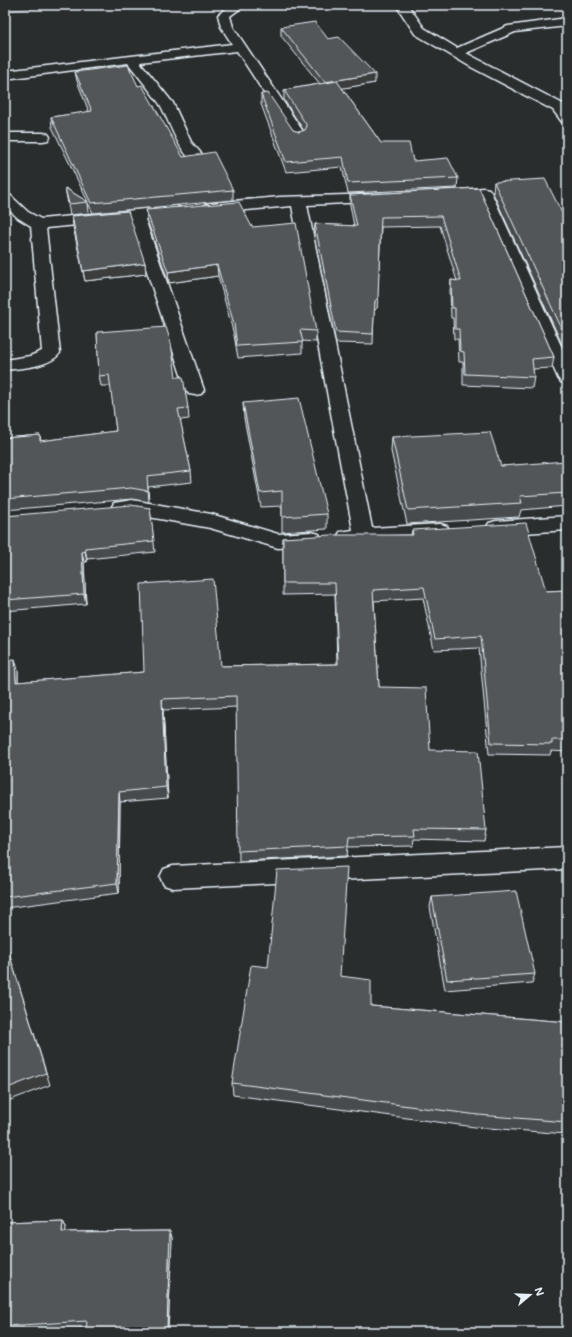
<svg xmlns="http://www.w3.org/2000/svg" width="572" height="1337" font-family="Mali,sans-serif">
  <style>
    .green { fill: #424648; stroke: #959ca0 }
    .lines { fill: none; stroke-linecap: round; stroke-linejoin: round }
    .minor-casing { stroke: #e8f1f8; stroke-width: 3 }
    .minor { fill: #2a2d2e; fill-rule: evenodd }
    .wall { fill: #474b4d; stroke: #e8f1f8 }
    .shaded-wall { fill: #3a3d3e; stroke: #e8f1f8 }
    .building { fill: #535759; stroke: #e8f1f8 }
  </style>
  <rect width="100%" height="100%" fill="#2a2d2e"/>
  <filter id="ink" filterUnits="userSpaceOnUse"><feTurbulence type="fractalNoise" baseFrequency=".025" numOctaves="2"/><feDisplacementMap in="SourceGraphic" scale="8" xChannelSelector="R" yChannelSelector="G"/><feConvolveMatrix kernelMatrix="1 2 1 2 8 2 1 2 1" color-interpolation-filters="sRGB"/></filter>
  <g filter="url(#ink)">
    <polygon class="green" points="5,5 73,5 5,11"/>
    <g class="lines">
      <defs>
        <g id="minor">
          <path d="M231,5H245L230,16L233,27L306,136L304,139L299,140L294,139L237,51L140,62L173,103L191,142L207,160L205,163C182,169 169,117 159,103C149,89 138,76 128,63L5,79V71L232,44L221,27L218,15Z"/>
          <polygon points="396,5 408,5 424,28 457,48 508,26 567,18 567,26 515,32 466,53 563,104 567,110 567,123 562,122 553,110 471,67 415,34"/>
          <polygon points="5,133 43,133 48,134 50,137 48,140 43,141 5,141"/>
          <polygon points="484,188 489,189 491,192 567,359 567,383 561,382 558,378 479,197 452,198 447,197 445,194 447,191"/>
          <path d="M5,194L10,195L28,212L41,219L176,206L181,208L184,211L181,214L145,219L204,390L201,394L195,395L189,394L186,390L130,220L46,228L60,353C50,367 21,368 5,370V360L30,356L42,351L31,226L18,218L5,206Z"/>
          <polygon points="380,194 385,195 387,198 385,201 307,205 372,528 440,524 447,526 450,531 447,536 440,538 347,544 340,542 337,537 340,532 353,530 292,206 210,213 205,211 202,208 205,205 210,203 280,197"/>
          <polygon points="132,500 211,514 278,534 312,532 319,534 322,539 319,544 312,546 278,548 210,528 132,514 121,515 114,513 111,508 114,503"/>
          <polygon points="567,516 567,530 496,535 489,533 486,528 489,523 496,521"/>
          <polygon points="567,847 567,869 173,888 164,885 160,877 164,869 173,866"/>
        </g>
      </defs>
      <use href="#minor" class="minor-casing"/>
      <use href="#minor" class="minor"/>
    </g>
    <g class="wall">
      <polygon points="281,27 328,39 375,83 342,88 381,143 413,161 458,178 457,188 348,193 342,167 286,172 261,104 261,94 293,130 299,132 304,131 284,100 284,90 320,84 281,36"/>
      <polygon points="75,72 138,86 183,157 233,190 233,200 93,213 88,203 89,213 70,215 65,188 88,202 52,127 51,117 89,112 77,81"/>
      <polygon points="494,182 565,219 567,219 567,355 493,193"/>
      <polygon points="479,188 554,357 552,368 533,369 534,377 532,388 463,385 463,362 459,362 458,339 454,339 453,318 451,318 450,291 451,280 457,281 440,226 381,227 377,308 374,311 373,344 336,343 314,235 315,224 354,226 350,205 350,195"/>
      <polygon points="146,210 252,227 316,331 316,342 302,341 302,353 238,358 234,335 218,276 169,283 147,220"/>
      <polygon points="72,216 145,263 146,274 85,281 73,227"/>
      <polygon points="97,332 176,377 188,408 189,419 180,420 191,471 192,482 148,487 149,502 132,499 5,510 5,438 40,435 41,441 116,431 111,386 101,386 99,376"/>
      <polygon points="243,403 327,514 327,529 282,532 282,506 261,507 244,418"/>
      <polygon points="392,437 501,466 567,463 567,506 521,510 519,517 407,524 391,451"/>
      <polygon points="150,508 155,552 87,559 87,562 84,562 86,604 5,611 5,516"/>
      <polygon points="412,530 546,591 567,590 567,752 551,751 550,755 489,754 479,648 434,650 423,598 374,601 379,687 430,750 486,830 484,841 414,839 413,846 348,847 347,856 239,861 237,707 163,710 168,798 120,802 119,893 5,908 5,660 18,670 18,682 221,666 337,664 335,594 283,595 283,538 411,535"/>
      <polygon points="432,897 535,974 532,983 445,990 430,907"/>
      <polygon points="340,976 371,1006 567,1022 567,1134 475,1127 233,1095 232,1083"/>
      <polygon points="63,1220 66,1227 65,1232 170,1231 172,1238 168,1332 87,1332 86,1330 86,1328 5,1332 5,1222"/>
    </g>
    <g class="shaded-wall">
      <polygon points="375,74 375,83 325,91 325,82"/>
      <polygon points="145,263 146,274 85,281 83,271"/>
      <polygon points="217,265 218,276 169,283 168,272"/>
      <polygon points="378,298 377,308 374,311 375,301"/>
      <polygon points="85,548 87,559 87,562 85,551"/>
      <polygon points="82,552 84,562 86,604 84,594"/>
      <polygon points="15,659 18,670 18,693 16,682"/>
      <polygon points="162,699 163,710 168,798 166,787"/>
      <polygon points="119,792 120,802 119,893 117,883"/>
      <polygon points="5,940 50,1085 5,1102"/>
      <polygon points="63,1220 66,1227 65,1239 62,1232"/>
      <polygon points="170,1231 172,1238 168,1332 167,1328"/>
    </g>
    <g class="building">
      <polygon points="315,22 328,39 339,37 375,74 325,82 281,27"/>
      <polygon points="128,65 138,86 142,85 183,157 214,152 233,190 91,203 51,117 92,111 75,72"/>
      <polygon points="337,81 381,143 409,143 413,161 448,158 458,178 348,183 343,157 286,162 261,94 268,93 293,130 299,132 305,130 307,126 284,90"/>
      <polygon points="545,179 565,219 567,219 567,340 494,182"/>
      <polygon points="65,188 88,202 69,204"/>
      <polygon points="479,188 554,357 532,359 534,377 465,374 464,352 460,351 459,329 455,329 455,308 452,308 451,280 461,281 441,216 381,217 378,298 375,301 373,334 336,332 315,224 357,226 350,195"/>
      <polygon points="239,202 252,227 296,223 316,331 300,330 303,342 237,346 234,324 217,265 168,272 146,210"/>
      <polygon points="128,211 145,263 83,271 72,216"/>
      <polygon points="166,327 171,343 176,377 183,377 188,408 178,409 191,471 147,476 148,491 131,488 5,499 5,438 40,435 40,441 116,431 109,375 99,376 97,332"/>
      <polygon points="299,398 327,514 282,517 282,491 260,493 243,403"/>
      <polygon points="490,432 501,466 566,461 567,463 567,493 520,496 522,503 408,510 392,437"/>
      <polygon points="131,505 150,508 154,541 85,548 85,551 82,552 84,594 5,600 5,516"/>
      <polygon points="526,523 546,591 567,590 567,740 552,740 552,744 491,743 481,636 435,639 424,587 373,590 379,687 426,688 430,750 478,751 486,830 414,829 415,836 349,837 348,846 238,851 236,696 162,699 166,787 119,792 117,883 5,897 5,660 15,659 16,682 144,672 141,584 213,579 221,666 338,664 335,583 283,583 283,538 331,535 413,535 412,530"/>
      <polygon points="347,867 340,976 371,980 371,1006 567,1022 567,1122 478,1115 232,1083 251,965 268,967 277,870"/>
      <polygon points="516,891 535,974 447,980 432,897"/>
      <polygon points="5,940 46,1073 5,1089"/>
      <polygon points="63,1220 62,1232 170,1231 167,1328 86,1330 87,1321 5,1326 5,1222"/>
    </g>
  </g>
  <rect width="572" height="1337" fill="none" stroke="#2a2d2e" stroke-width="20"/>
  <rect x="10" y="10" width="552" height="1317" fill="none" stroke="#e8f1f8" stroke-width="1.5" filter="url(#ink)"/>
  <g transform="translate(530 1295) rotate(71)" stroke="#2a2d2e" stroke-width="3" paint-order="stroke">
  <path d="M0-3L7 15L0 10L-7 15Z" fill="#e8f1f8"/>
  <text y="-6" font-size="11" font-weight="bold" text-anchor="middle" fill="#e8f1f8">N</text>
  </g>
</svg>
